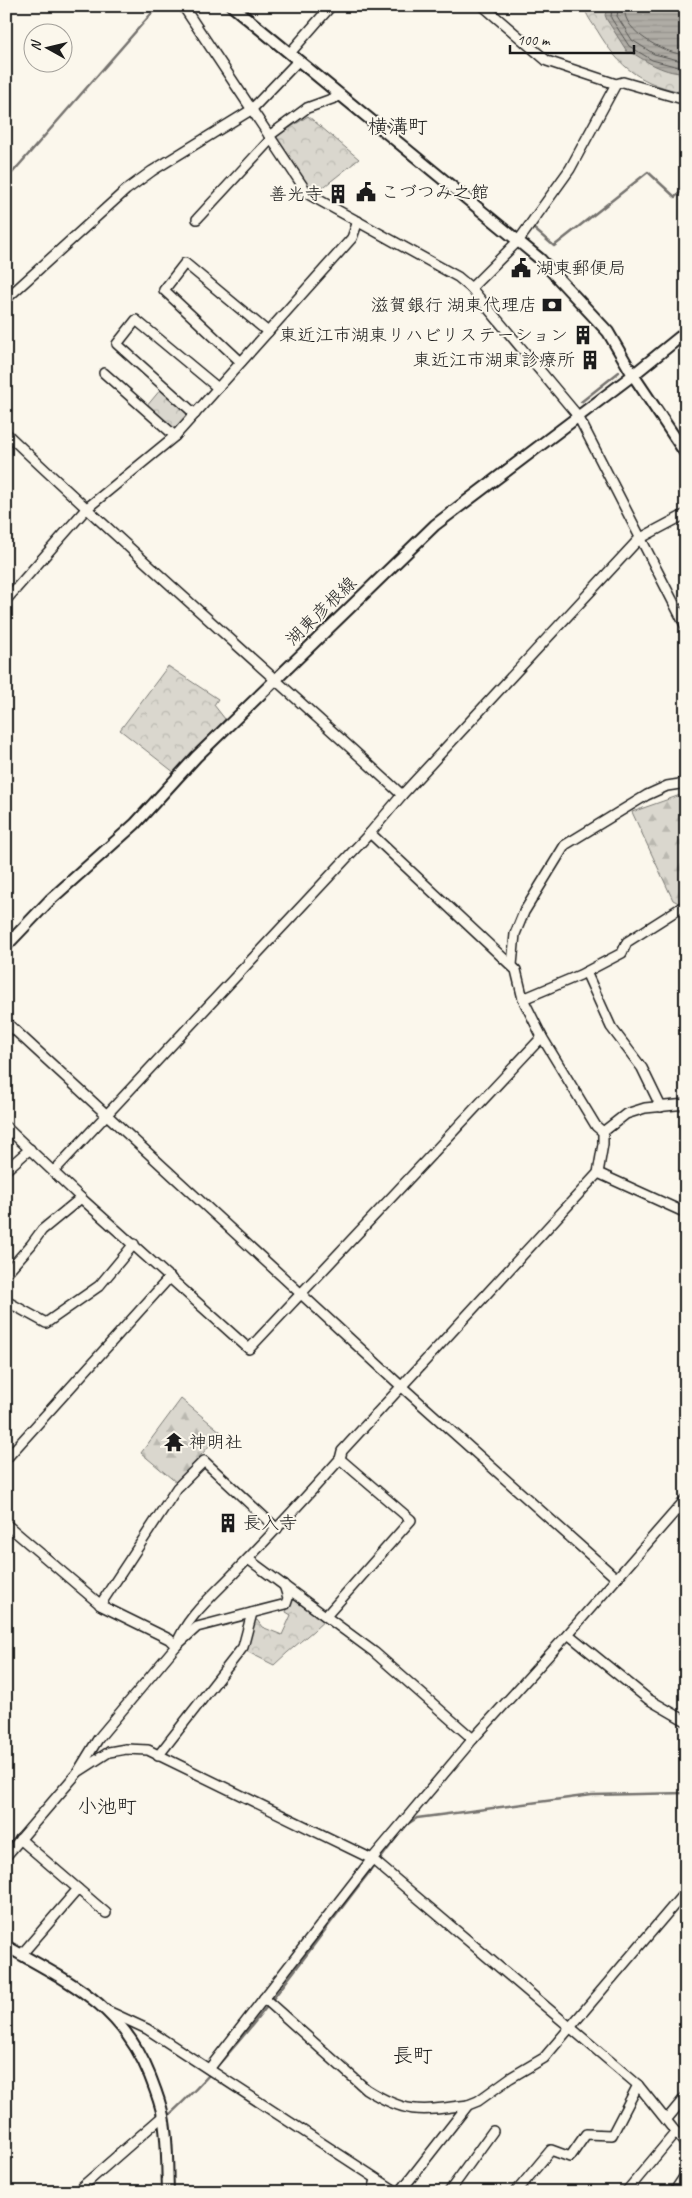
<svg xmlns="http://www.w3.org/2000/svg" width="692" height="2198" font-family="Caveat,'Klee One',sans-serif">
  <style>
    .forest { fill: url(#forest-firs); stroke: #7b7a75 }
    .park { fill: url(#park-crowns); stroke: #7b7a75 }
    .water { fill: url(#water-rules); stroke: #74726e }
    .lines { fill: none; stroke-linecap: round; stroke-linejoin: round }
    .shore { stroke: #575653; stroke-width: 1 }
    .stream { stroke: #74726e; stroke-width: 2.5 }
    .minor-casing { stroke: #1c1c1c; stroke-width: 12 }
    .major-casing { stroke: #1c1c1c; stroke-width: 14 }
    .minor { stroke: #fbf7ec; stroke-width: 9 }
    .major { stroke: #fbf7ec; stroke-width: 10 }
    .labels { text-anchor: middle; stroke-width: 4; stroke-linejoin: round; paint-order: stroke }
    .poi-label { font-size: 18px; fill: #1c1c1c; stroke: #fbf7ec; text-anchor: start }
    .street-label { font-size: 18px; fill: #1c1c1c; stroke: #fbf7ec }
    .quarter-label { font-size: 20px; fill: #1c1c1c; stroke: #fbf7ec }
  </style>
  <defs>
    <pattern id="forest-firs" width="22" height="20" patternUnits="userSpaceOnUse" patternTransform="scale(1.25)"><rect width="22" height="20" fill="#dad7ce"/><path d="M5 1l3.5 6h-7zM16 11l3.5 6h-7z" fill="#bab8b0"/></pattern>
    <pattern id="park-crowns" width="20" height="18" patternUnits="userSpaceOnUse" patternTransform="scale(1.25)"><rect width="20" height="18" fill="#dad7ce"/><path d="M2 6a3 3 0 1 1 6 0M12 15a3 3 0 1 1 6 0" fill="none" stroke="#bab8b0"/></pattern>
    <pattern id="water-rules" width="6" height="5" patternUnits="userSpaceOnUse" patternTransform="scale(1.25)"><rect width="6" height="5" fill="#afaca5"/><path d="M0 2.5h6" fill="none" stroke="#96938d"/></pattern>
  </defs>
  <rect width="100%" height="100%" fill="#fbf7ec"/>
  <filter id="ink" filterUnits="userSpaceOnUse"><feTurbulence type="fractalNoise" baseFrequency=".02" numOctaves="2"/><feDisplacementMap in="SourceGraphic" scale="10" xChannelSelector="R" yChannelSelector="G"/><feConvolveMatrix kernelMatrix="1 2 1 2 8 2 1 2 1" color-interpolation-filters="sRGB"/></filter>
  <g filter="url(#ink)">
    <g class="forest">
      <polygon points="686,793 686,907 673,900 632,812"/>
      <polygon points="181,1399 221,1432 177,1483 141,1453"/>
    </g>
    <g class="park">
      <path d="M584,6H686V93C641,84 620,69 597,30C592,23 586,15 584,6Z"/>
      <polygon points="308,116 359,159 316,193 302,179 276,137"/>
      <polygon points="161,389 187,412 187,417 173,430 146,407"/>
      <polygon points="168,666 218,699 214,705 225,719 175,773 120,730"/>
      <path d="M299,1598L327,1618C310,1635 291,1648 274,1665L244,1650L252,1622L257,1620L262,1627L282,1635L291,1615L286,1612L290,1602Z"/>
    </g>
    <path class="water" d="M608,6H686V73C666,74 647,62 631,52L628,53L607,20L605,15Z"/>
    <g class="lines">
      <g class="shore">
        <polyline points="612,6 611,18 629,46 652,60 686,69"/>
        <polyline points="619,6 617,16 632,40 654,54 686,62"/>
        <path d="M626,6C626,9 625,12 625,14C629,35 667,54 686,55"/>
      </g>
      <g class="stream">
        <polyline points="6,180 158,6"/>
        <polyline points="532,229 533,228 554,246 648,172 675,197 686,187"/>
        <polyline points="581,402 619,372"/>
        <polyline points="406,1825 417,1818 592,1795 686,1793"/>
        <polyline points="379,1861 401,1831"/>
        <path d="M167,2117C248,2043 307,1950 375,1865"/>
        <polyline points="84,2192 105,2172"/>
      </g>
      <defs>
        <g id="minor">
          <polyline points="183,6 308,194 458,277 471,288 578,416 686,627"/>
          <polyline points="483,6 547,61 616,84 623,82 686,100"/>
          <polyline points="290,53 331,6"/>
          <polyline points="269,136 307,108 340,96"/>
          <polyline points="197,219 271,139"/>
          <polyline points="471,288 519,240 570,169 616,84"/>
          <polyline points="6,299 126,190 152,171 251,110 298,61"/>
          <polyline points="241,362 164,290 185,263 268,332"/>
          <polyline points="104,373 175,436"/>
          <polyline points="195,414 117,344 136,320 218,388"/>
          <path d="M6,433C136,557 271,674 402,795"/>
          <polyline points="6,600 86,509 175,436 352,238 358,221"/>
          <polyline points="512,965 515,934 524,912 565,845 647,795 667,786 686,783"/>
          <polyline points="586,972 611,1027 642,1068 661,1107"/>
          <polyline points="523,999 580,975 622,953 627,942 682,907 686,909"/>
          <polyline points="6,1022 401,1386 616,1578"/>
          <polyline points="6,1127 81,1198 249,1349 542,1037"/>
          <polyline points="603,1132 626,1114 645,1108 686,1104"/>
          <polyline points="6,1170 30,1149"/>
          <polyline points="54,1171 370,833 402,795 639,539 686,514"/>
          <polyline points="598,1173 686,1213"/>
          <polyline points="8,1271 31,1245 42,1230 81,1198"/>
          <polyline points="6,1301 46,1323 99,1286 134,1244"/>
          <polyline points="6,1459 170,1277"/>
          <polyline points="6,1524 102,1606 169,1639 176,1646"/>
          <polyline points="248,1559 374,1652 473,1739"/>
          <polyline points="100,1605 177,1488 204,1461 277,1529"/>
          <polyline points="326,1616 411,1520 340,1459"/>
          <polyline points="568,1634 648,1699 686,1721"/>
          <path d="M176,1646C186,1616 217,1592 238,1569C273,1533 307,1496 340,1459L342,1451L598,1173L603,1144V1132L596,1126L542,1037L523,999L516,970L370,833"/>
          <polyline points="158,1756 243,1647 252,1613"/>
          <polyline points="79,1770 98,1739 176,1646 197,1627 286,1604 288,1598 284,1585"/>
          <polyline points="20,1839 106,1913"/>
          <polyline points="6,1856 78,1772 109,1752 126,1749 148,1750 372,1859 638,2085 686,2145"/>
          <polyline points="21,1955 78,1889"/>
          <path d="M264,1998L366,2089C407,2115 422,2111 468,2105"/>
          <polyline points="108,2011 147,2029 397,2192"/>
          <polyline points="209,2069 372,1859 473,1739 568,1634 686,1499"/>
          <polyline points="667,2119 686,2096"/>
          <polyline points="76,2192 163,2116"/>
          <polyline points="373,2192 376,2179"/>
          <polyline points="400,2192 468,2105 478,2101 510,2078 544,2058 686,1891"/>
          <polyline points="449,2192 493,2131"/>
          <polyline points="516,2192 551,2150 570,2157 586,2134 612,2135 638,2085"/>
          <polyline points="626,2192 676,2132"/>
          <polyline points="674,2192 686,2174"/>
        </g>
        <g id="major">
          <polyline points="232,6 540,259 608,332 633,375 686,454"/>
          <polyline points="6,946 50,900 135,824 196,757 435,525 633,375 686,332"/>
          <path d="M6,1946C69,1982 121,2004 150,2076C155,2089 160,2101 163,2116C168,2140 167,2166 168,2192"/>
        </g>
      </defs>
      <use href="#minor" class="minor-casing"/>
      <use href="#major" class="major-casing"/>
      <use href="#minor" class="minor"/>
      <use href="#major" class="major"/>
    </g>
  </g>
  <defs>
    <symbol id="civic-bare" viewBox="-9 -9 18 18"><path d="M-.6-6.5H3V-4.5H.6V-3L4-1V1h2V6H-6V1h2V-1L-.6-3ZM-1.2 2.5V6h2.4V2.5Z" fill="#1c1c1c" stroke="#fbf7ec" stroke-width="2.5" paint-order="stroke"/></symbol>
    <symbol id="building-bare" viewBox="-9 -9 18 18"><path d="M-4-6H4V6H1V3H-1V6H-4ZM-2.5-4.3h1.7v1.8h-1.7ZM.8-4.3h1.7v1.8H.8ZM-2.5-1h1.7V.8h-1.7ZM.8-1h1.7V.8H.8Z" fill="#1c1c1c" stroke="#fbf7ec" stroke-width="2.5" paint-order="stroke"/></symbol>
    <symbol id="bank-bare" viewBox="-9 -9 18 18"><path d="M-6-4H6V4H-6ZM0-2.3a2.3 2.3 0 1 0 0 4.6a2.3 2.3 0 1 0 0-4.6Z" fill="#1c1c1c" stroke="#fbf7ec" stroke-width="2.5" paint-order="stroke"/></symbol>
    <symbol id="temple-bare" viewBox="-9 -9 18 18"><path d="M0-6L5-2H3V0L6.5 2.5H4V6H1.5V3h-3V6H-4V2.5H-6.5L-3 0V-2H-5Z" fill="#1c1c1c" stroke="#fbf7ec" stroke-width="2.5" paint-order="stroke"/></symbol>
  </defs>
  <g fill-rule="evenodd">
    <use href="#civic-bare" x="352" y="178" width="28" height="28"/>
    <use href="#building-bare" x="324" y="180" width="28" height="28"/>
    <use href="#civic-bare" x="507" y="254" width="28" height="28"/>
    <use href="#bank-bare" x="538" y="291" width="28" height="28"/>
    <use href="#building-bare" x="569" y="321" width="28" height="28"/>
    <use href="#building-bare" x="576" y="346" width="28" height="28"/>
    <use href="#temple-bare" x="160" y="1428" width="28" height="28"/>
    <use href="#building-bare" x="214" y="1509" width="28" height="28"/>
  </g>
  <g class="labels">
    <g class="poi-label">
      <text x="381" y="198">こづつみ之館</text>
      <text x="323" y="200" text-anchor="end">善光寺</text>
      <text x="536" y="274">湖東郵便局</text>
      <text x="537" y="311" text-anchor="end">滋賀銀行 湖東代理店</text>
      <text x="568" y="341" text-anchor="end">東近江市湖東リハビリステーション</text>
      <text x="575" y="366" text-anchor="end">東近江市湖東診療所</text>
      <text x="189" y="1448">神明社</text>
      <text x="243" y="1529">長入寺</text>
    </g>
    <g class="street-label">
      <text transform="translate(321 611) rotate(-44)" y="6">湖東彦根線</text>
    </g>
    <g class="quarter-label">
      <text x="398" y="133">横溝町</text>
      <text x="107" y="1813">小池町</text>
      <text x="413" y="2062">長町</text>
    </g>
  </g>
  <rect width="692" height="2198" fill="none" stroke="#fbf7ec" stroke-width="25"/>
  <rect x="12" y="12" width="667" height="2173" fill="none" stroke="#1c1c1c" stroke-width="2" filter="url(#ink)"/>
  <g transform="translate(48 48) rotate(278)"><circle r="24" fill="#fbf7ec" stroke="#a29f99"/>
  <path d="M0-4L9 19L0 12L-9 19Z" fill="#1c1c1c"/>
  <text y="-8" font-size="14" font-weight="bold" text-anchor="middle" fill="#1c1c1c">N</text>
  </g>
  <path d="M510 45v8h124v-8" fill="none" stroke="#1c1c1c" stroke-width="2.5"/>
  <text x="517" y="45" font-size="15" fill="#1c1c1c" stroke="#fbf7ec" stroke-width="4" paint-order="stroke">100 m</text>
</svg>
